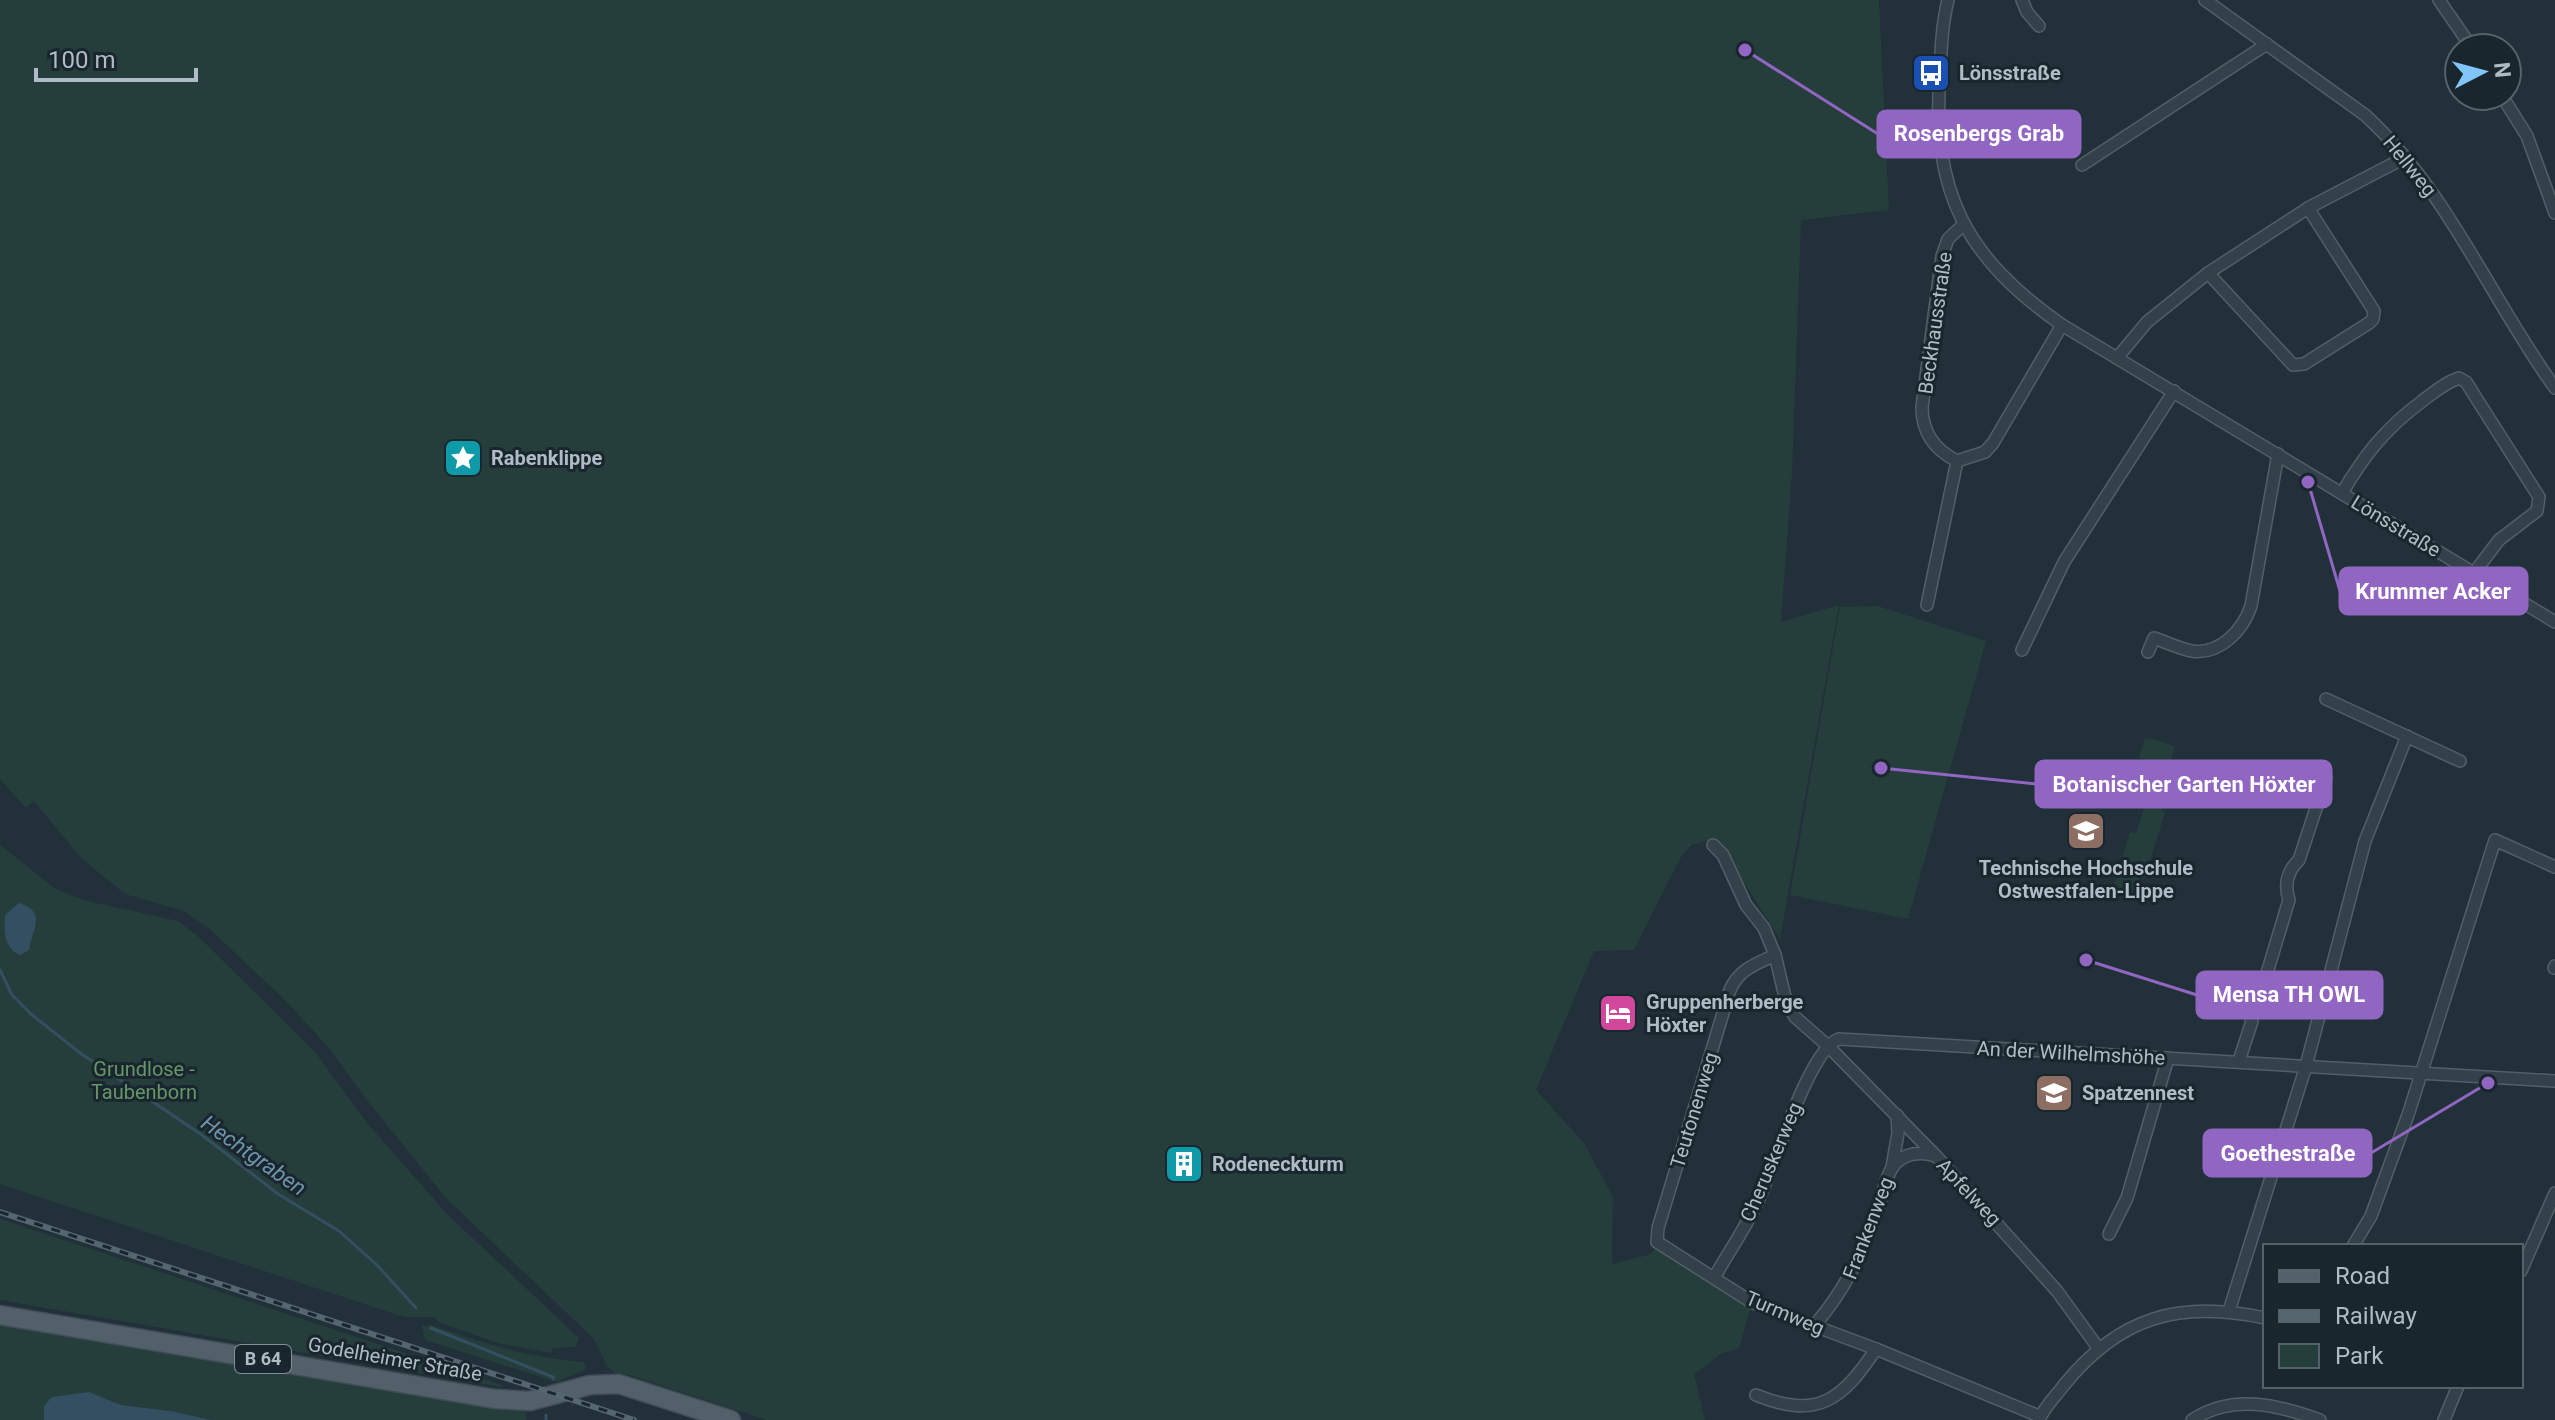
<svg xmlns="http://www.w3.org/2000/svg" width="2555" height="1420" font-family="Roboto,sans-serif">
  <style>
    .green { fill: #263e3b }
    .water { fill: #344f61 }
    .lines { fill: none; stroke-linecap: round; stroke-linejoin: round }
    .stream { stroke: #344f61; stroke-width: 3 }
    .minor-casing { stroke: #525f67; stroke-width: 14 }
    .primary-casing { stroke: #414d56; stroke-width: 21 }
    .minor { stroke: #35414a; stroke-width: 11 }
    .primary { stroke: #52606a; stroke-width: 18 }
    .rail-casing { stroke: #566671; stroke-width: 6 }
    .rail { stroke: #1a262e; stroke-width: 3; stroke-dasharray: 9; stroke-linecap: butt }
    .labels { text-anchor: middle; stroke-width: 6; stroke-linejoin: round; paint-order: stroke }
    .shield { fill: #1a262e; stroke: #828f98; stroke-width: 2 }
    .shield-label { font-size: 18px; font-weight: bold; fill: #afbcc6 }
    .poi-label { font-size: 20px; font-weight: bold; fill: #afbcc6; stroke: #1a262e; text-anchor: start }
    .street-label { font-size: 20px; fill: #afbcc6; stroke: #1a262e }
    .park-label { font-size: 20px; fill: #669769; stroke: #1a262e }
    .water-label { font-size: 22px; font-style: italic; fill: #6f93aa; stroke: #1a262e }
    .leader { fill: none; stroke: #9066c2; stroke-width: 3 }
    .callout-dot { fill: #9066c2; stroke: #1a262e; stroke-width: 3 }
    .callout { fill: #9066c2; stroke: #9066c2; stroke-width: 3 }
    .callout-label { font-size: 22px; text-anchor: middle; font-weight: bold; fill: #fff }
  </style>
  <rect width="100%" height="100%" fill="#213039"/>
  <g class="green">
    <polygon points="0,0 1879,0 1889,210 1801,220 1792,473 1781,622 1839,605 1780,939 1716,838 1691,845 1681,857 1634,950 1594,951 1536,1090 1584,1143 1613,1197 1612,1264 1648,1255 1657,1248 1751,1307 1739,1348 1721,1354 1694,1374 1705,1420 767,1420 626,1374 617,1375 607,1366 594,1339 445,1197 366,1099 329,1048 288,1003 211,930 184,911 125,894 81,858 34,801 26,808 0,779"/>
    <polygon points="1878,606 1986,641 1908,919 1790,895 1840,607"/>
    <polygon points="2145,737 2175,746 2168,768 2174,770 2161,810 2165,812 2145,878 2139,877 2130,899 2112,893 2130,832 2136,833 2144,809 2137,806 2150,767 2144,764 2145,759 2139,758"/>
    <polygon points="0,845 56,889 83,900 178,921 200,938 315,1052 367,1123 447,1214 579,1338 575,1347 553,1348 551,1353 498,1343 438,1322 435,1317 404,1317 0,1184"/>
    <polygon points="0,1219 502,1385 501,1387 0,1300"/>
    <polygon points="0,1322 519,1409 526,1412 526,1420 211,1420 171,1411 121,1405 89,1392 44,1406 44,1420 0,1420"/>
    <path d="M431,1325C487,1344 525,1357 584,1362L586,1369L557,1382L425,1340L422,1326Z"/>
  </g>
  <g class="water">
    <path d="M19,903C48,912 32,929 29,950L20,955C4,948 4,931 5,915Z"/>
    <polygon points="89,1392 121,1405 171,1411 211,1420 44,1420 44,1406 52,1397"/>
  </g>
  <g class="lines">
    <g class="stream">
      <polyline points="0,970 12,995 31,1014 80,1053 202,1135 278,1194 339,1231 377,1265 416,1308"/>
      <polyline points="431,1328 553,1377 553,1379"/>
      <polyline points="546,1415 546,1420"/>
    </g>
    <defs>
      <g id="minor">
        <path d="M1948,0C1942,24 1941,49 1940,74C1931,192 1966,258 2062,325L2555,622"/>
        <polyline points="2022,0 2027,12 2039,26"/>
        <path d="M2205,0L2365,115C2448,191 2490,298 2555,388"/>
        <polyline points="2439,0 2472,48"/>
        <polyline points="2502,96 2527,136 2555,213"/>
        <polyline points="2082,165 2267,44"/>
        <path d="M1963,225L1948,239L1942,256L1922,407C1922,432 1935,450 1957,461L1985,452L1993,443L2062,325"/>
        <polyline points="2208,273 2293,365 2304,364 2369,323 2373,319 2374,311 2308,208"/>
        <polyline points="2117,358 2147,322 2208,273 2308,208 2406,157"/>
        <path d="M2342,493C2365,454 2385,429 2421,402C2433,393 2444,383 2459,378L2466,382L2539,497L2537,511L2499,540L2474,573"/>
        <polyline points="1927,605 1957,461"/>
        <polyline points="2022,650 2064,562 2174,391"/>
        <path d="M2148,652L2154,638C2166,642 2180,649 2192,651C2220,655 2243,630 2251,606L2278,454"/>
        <polyline points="2326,699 2460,761"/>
        <polyline points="1713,845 1723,855 1746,905 1764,928 1775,955 1786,1001 1795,1017 1828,1046 1936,1156 2057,1291 2099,1349"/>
        <path d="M1775,955C1756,964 1739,969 1730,990L1658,1228L1657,1242L1753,1303L1876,1349L2039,1416"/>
        <polyline points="2554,968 2555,966"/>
        <path d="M2239,1061L2252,1021L2248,1009L2252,990L2264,983L2289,900C2284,884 2287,871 2299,860L2326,778"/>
        <polyline points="1892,1167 1898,1133 1897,1115"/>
        <polyline points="2109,1234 2127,1198 2168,1058"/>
        <polyline points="2353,1246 2371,1216 2408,1115 2495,840 2555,867"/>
        <polyline points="2521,1271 2555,1193"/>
        <path d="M1714,1278C1728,1253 1745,1229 1757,1203C1773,1171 1809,1048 1839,1039L2555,1081"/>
        <polyline points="2229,1311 2306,1066 2365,841 2407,736"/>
        <path d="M1814,1326C1846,1289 1860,1257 1877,1211C1883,1197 1885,1175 1895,1164C1905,1153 1921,1151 1935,1156"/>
        <path d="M1756,1395C1818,1420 1842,1400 1876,1349"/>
        <path d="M2039,1420C2044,1407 2056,1396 2064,1385C2120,1316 2180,1300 2265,1318"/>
        <path d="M2192,1420C2233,1393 2278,1405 2320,1420"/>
        <polyline points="2444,1420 2458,1386"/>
      </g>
      <polyline id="primary" points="0,1315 495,1399 530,1401 590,1385 619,1384 731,1420"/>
    </defs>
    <use href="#minor" class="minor-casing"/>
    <use href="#primary" class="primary-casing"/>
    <use href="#minor" class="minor"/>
    <use href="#primary" class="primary"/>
    <defs>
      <polyline id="rail" points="0,1212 634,1420"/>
    </defs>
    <use href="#rail" class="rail-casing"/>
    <use href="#rail" class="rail"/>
  </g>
  <defs>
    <symbol id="bus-square" viewBox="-11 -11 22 22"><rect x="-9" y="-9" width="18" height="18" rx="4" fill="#1a4fb4" stroke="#1a262e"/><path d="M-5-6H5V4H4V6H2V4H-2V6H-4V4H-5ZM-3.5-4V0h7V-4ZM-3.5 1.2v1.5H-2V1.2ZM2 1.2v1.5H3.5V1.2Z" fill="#fff"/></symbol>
    <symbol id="sight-square" viewBox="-11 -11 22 22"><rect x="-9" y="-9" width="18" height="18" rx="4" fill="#0f9aa8" stroke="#1a262e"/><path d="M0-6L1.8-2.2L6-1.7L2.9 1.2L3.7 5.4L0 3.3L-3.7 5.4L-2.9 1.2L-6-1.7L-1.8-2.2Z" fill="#fff"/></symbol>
    <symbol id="university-square" viewBox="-11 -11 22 22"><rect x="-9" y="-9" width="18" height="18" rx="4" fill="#8d6e63" stroke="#1a262e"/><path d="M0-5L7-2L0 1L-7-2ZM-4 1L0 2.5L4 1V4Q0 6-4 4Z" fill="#fff"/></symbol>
    <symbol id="hotel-square" viewBox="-11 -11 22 22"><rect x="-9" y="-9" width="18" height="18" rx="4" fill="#d1479c" stroke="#1a262e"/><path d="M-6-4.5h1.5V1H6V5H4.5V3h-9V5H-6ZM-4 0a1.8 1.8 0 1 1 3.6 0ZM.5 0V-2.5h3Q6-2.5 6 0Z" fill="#fff"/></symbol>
    <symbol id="school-square" viewBox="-11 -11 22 22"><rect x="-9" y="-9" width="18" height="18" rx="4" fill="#8d6e63" stroke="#1a262e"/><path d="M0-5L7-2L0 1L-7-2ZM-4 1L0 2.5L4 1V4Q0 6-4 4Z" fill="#fff"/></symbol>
    <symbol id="building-square" viewBox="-11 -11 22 22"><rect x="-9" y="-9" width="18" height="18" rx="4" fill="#0f9aa8" stroke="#1a262e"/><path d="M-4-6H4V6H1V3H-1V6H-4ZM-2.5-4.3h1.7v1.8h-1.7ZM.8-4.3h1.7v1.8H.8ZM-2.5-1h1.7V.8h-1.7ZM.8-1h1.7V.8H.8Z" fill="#fff"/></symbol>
  </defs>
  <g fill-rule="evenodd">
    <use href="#bus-square" x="1909" y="51" width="44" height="44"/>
    <use href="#sight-square" x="441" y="436" width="44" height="44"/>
    <use href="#university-square" x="2064" y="809" width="44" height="44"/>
    <use href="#hotel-square" x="1596" y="991" width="44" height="44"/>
    <use href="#school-square" x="2032" y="1071" width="44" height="44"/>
    <use href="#building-square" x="1162" y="1142" width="44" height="44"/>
  </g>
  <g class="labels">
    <rect class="shield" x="235" y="1345" width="56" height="28" rx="6"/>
    <g class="shield-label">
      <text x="263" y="1365">B 64</text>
    </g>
    <g class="poi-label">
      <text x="1959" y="80">Lönsstraße</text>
      <text x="491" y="465">Rabenklippe</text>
      <text x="2086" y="875" text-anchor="middle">Technische Hochschule<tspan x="2086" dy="23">Ostwestfalen-Lippe</tspan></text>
      <text x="1646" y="1009">Gruppenherberge<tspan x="1646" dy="23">Höxter</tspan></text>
      <text x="2082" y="1100">Spatzennest</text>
      <text x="1212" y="1171">Rodeneckturm</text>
    </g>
    <g class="street-label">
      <text transform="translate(2410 166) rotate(51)" y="7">Hellweg</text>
      <text transform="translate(1935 323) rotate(-82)" y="7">Beckhausstraße</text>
      <text transform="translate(2396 526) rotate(31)" y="7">Lönsstraße</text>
      <text transform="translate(2071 1053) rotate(3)" y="7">An der Wilhelmshöhe</text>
      <text transform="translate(1694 1110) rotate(-73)" y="7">Teutonenweg</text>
      <text transform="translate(1771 1162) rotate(-67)" y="7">Cheruskerweg</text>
      <text transform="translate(1969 1192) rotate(47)" y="7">Apfelweg</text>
      <text transform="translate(1868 1228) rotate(-69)" y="7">Frankenweg</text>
      <text transform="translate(1785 1313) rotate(23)" y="7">Turmweg</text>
      <text transform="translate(395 1359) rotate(10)" y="7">Godelheimer Straße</text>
    </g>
    <g class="park-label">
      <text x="144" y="1076">Grundlose -<tspan x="144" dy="23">Taubenborn</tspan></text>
    </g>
    <g class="water-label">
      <text transform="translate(254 1155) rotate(35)" y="8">Hechtgraben</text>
    </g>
  </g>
  <path class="leader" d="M1745 50L1878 134M2308 482L2340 591M1881 768L2036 784M2086 960L2197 995M2488 1083L2371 1153"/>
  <g class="callout-dot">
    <circle cx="1745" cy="50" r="8"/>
    <circle cx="2308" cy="482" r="8"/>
    <circle cx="1881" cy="768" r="8"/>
    <circle cx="2086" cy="960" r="8"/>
    <circle cx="2488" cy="1083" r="8"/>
  </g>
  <g class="callout">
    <rect x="1878" y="111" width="202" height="46" rx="8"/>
    <rect x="2340" y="568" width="187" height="46" rx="8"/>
    <rect x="2036" y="761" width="295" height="46" rx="8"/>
    <rect x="2197" y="972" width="185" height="46" rx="8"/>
    <rect x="2204" y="1130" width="167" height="46" rx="8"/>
  </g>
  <g class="callout-label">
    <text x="1979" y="141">Rosenbergs Grab</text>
    <text x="2433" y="599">Krummer Acker</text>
    <text x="2184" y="792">Botanischer Garten Höxter</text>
    <text x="2289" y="1002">Mensa TH OWL</text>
    <text x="2288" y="1161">Goethestraße</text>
  </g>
  <rect x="2263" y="1244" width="260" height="144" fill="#1a262e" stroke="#56626b" stroke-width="2"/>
  <rect x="2279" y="1270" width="40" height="12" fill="#52606a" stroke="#56626b" stroke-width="2"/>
  <text x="2335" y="1284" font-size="24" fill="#afbcc6">Road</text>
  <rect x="2279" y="1310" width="40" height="12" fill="#566671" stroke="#56626b" stroke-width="2"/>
  <text x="2335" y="1324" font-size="24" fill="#afbcc6">Railway</text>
  <rect x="2279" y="1344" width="40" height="24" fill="#263e3b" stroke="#56626b" stroke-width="2"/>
  <text x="2335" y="1364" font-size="24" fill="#afbcc6">Park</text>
  <g transform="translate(2483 72) rotate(84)"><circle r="38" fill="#1a262e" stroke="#56626b" stroke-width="2"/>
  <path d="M0-6L14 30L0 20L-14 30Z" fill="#81c5f9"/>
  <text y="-12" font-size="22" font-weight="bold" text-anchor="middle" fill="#afbcc6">N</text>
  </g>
  <path d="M36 68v12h160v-12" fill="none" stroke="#afbcc6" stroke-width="4"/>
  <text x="48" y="68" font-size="24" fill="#afbcc6" stroke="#1a262e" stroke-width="6" paint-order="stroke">100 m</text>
</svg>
